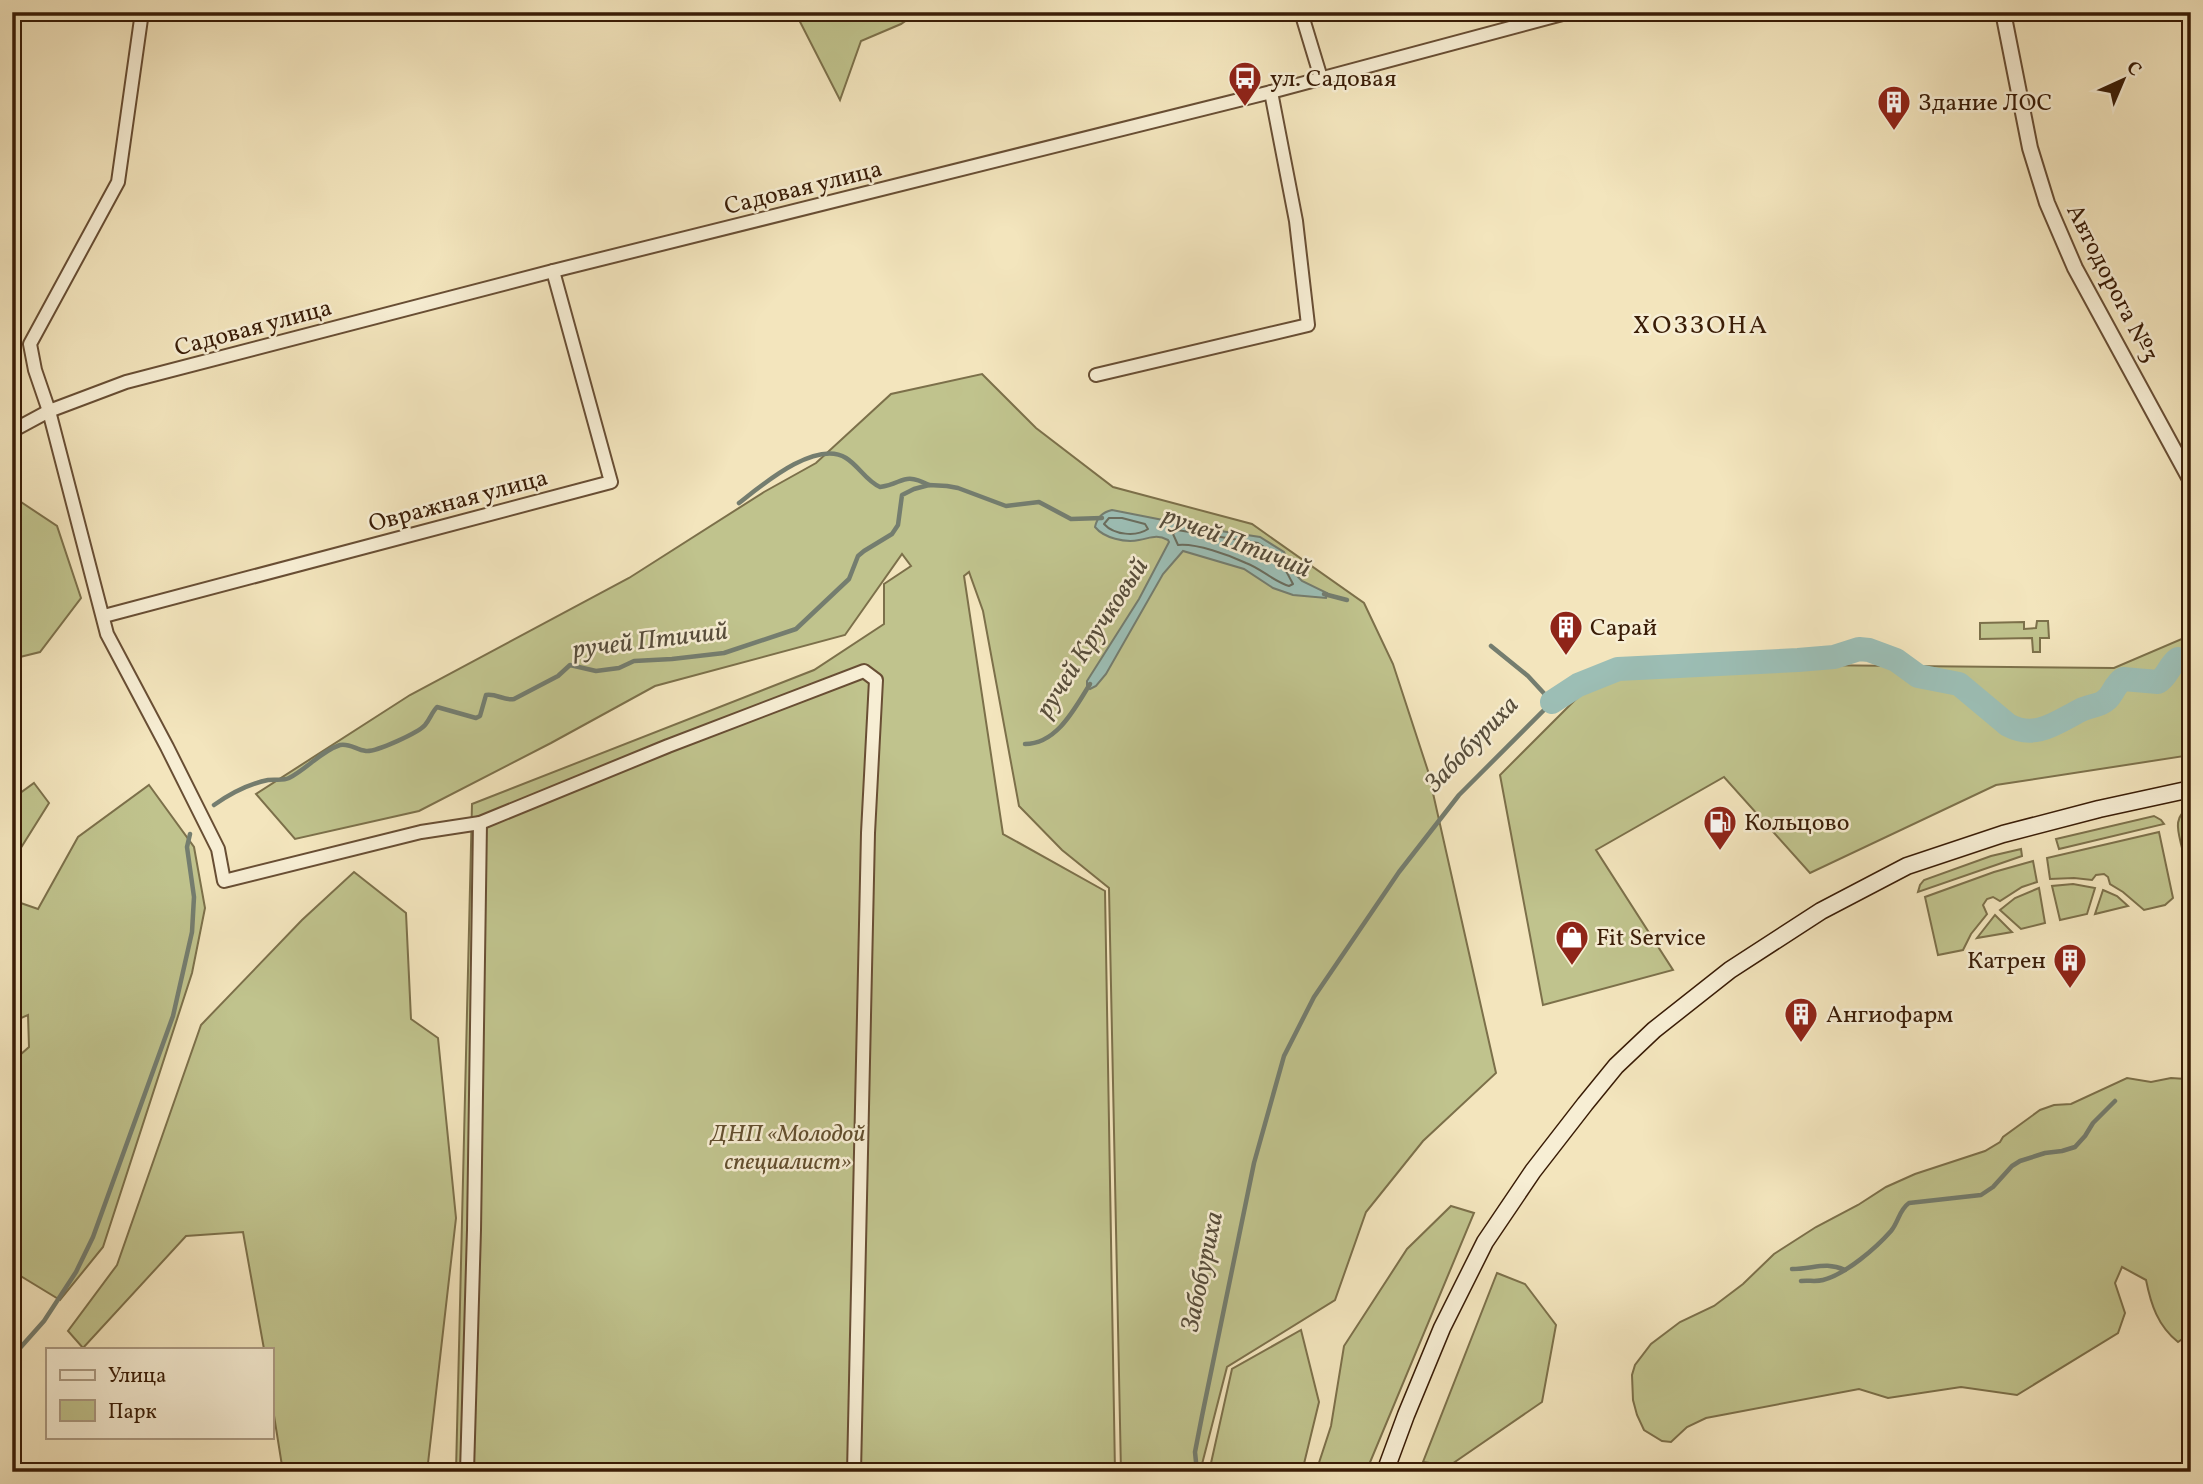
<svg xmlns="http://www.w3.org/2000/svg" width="2203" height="1484" font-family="Vollkorn,serif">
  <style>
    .green { fill: #c0c38d; stroke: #7c704a; stroke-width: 2 }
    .water { fill: #9cbeb5; stroke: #747d6f; stroke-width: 2 }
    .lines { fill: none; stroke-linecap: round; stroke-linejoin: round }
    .shore { stroke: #6a6d5e; stroke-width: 2 }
    .stream { stroke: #747d6f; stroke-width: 4.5 }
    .river { stroke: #9cbeb5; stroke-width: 24 }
    .minor-casing { stroke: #684e34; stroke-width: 16 }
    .tertiary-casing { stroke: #684e34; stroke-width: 18 }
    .secondary-casing { stroke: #391c06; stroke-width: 19 }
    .minor { stroke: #f7eed4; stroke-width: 12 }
    .tertiary { stroke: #f7eed4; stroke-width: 14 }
    .secondary { stroke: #f7eed4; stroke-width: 16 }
    .labels { text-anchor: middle; stroke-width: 5; stroke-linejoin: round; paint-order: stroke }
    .poi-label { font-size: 24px; fill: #391c06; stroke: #f7eed4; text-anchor: start }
    .street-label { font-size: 24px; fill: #391c06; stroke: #f7eed4 }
    .park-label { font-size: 24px; font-style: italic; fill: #624e2e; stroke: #f7eed4 }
    .neighbourhood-label { font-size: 26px; letter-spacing: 2px; fill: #391c06; stroke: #f7eed4 }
    .water-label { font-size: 26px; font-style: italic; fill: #574d3b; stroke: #f7eed4 }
  </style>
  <rect width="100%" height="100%" fill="#f3e5bd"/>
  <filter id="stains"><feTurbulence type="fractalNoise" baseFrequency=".00286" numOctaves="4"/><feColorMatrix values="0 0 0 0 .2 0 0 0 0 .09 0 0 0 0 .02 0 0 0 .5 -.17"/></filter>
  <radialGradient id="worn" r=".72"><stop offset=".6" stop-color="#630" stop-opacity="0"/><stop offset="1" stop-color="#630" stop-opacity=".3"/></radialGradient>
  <g class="green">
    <polygon points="440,12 549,12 538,21 443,21"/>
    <polygon points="795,12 918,12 901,24 861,41 840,100"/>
    <polygon points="982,374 1036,428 1113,487 1252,524 1364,603 1393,664 1428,771 1496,1073 1423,1141 1366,1212 1335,1300 1227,1367 1200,1472 1121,1472 1109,888 1062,850 1019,806 983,611 969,572 964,576 1003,834 1105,891 1115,1472 456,1472 472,804 814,670 884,624 884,584 911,566 902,554 845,635 655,686 551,743 419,811 295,839 256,794 410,695 629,578 764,492 816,463 891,394"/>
    <polygon points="12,496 57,526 81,598 40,652 12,659"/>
    <polygon points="2037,621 2048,621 2049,638 2040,638 2040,652 2033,652 2032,638 1980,639 1980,623 2024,622 2024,629 2036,628"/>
    <polygon points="2191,635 2191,755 1996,785 1810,873 1724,777 1596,850 1673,970 1543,1005 1500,775 1612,663 2114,668"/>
    <polygon points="34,783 49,803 12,862 12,799"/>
    <polygon points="149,785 194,847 205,908 192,973 103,1247 60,1300 19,1275 12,1266 12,1062 29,1047 28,1015 12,1022 12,900 38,909 78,837"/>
    <path d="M2191,807V846L2182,848C2178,831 2172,816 2191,807Z"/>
    <polygon points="2154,816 2161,820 2164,824 2059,849 2056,839"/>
    <polygon points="2159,832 2173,898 2165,905 2144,910 2123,892 2110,884 2108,877 2104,874 2096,875 2092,880 2074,878 2050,879 2047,858"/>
    <polygon points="2021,849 2022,856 1918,892 1920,885 1924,880 1991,856"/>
    <polygon points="2033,861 2037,882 2022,887 2000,901 1993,897 1987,899 1983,905 1987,914 1971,934 1963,950 1938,955 1925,897 1994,872"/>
    <polygon points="354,872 406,913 411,1019 438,1038 456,1218 427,1472 283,1472 271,1397 271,1349 264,1349 243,1232 186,1236 83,1348 68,1331 117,1265 201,1025 302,920"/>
    <polygon points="2073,884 2095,888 2087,914 2060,920 2052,886"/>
    <polygon points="2039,888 2045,923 2021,929 2000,910 2015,898"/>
    <polygon points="2103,890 2117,896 2128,906 2095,914"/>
    <polygon points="1995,915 2012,932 1977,938"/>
    <path d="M2191,1076V1333L2178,1342C2158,1326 2151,1305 2146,1280L2122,1267L2115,1283L2125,1313L2118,1333L2017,1395L1961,1387L1888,1398L1859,1389L1706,1418L1687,1427L1671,1442L1662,1441L1644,1430L1637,1415L1633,1400L1632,1375L1635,1365L1651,1344L1680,1322L1714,1306L1743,1284L1774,1254L1816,1227L1858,1205L1886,1187L1915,1174L1985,1151L2000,1142L2003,1137L2040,1110L2054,1105L2071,1104L2127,1078L2151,1082L2171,1078L2186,1079Z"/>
    <polygon points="1451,1206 1474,1213 1366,1472 1316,1472 1331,1426 1344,1346 1407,1249"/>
    <polygon points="1497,1273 1525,1284 1556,1325 1542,1402 1449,1466 1423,1462"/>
    <polygon points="1301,1330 1319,1402 1302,1472 1209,1472 1232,1369"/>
  </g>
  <path class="water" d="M1112,510L1214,530L1260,537L1284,552L1293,572L1302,581L1327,593L1326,598L1293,595L1273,588L1244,569L1183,551L1163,574L1106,674L1096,686L1090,689L1087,687V681L1139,599L1169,542L1168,540C1156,534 1151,538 1139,540C1125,543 1104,538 1095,527C1097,517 1103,512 1112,510Z"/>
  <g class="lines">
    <g class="shore">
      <path d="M1109,518H1122L1145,524L1148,529C1136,537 1114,535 1104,524Z"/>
      <path d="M1177,530L1258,543L1278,556L1293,584L1289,586C1273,581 1262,569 1246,563C1229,555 1196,543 1178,545L1173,534Z"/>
    </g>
    <g class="stream">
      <path d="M739,503C762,485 816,439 846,458C859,466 866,481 880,487C904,484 902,471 929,485"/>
      <polyline points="1324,594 1347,600"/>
      <path d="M1025,744C1057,744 1075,708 1090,684"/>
      <path d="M214,805C231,793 248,784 268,780C275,779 283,781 289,778C307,769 321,751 340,745C350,743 356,750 366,751C376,752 418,733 425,725C430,719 432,712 437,707L476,718L480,716L486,695C496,693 504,701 514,699L558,676L570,665L596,671L619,668L634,661L672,659L724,653L796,629L849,579L858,556L864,551L892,534L898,525L902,495L914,489L929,485L947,486L958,488L1006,506L1039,502L1071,519L1102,518"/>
      <path d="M1792,1269C1814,1269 1825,1261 1845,1270"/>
      <path d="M1801,1281C1808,1280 1816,1282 1823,1280C1846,1274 1876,1248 1891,1231C1899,1221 1899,1210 1909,1203L1981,1195L1993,1187L2012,1166L2020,1161L2045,1153L2062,1151L2075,1147L2085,1136L2093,1123L2115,1101"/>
      <polyline points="12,1357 44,1321 76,1272 93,1237 173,1016 192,932 194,897 187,847 190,834"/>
      <polyline points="1197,1472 1195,1452 1202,1416 1254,1163 1284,1056 1314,997 1399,872 1459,795 1552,702 1528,676 1491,646"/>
    </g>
    <path class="river" d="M1552,702L1578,685L1618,669L1798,660L1834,657L1859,649L1869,650L1896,660L1918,676L1959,684L2008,725C2036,740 2057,722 2081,710C2088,706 2100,706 2106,700C2113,695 2114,685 2123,679L2158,682C2168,676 2169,665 2178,659L2191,665"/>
    <defs>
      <g id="minor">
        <polyline points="142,12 118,182 30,344 35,370 49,411 107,634 167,747 218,849 224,881 421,832 480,823 668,746 864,671 876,680 868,833 854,1472"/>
        <polyline points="1301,12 1321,78"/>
        <polyline points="1096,375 1308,325 1296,221 1271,92"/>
        <polyline points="12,431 49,411 126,382 553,271 1271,92 1570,12"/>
        <polyline points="104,616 611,482 553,271"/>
        <polyline points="467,1472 474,1230 480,823"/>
      </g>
      <polyline id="tertiary" points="2003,12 2030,148 2047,203 2075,268 2191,481"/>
      <polyline id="secondary" points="1385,1472 1406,1415 1442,1328 1485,1242 1533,1171 1585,1104 1616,1066 1654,1030 1730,970 1821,911 1907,866 2003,834 2099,809 2191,789"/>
    </defs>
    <use href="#minor" class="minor-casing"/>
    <use href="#tertiary" class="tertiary-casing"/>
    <use href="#secondary" class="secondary-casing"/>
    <use href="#minor" class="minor"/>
    <use href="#tertiary" class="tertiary"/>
    <use href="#secondary" class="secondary"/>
  </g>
  <defs>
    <symbol id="bus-pin" viewBox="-11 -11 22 30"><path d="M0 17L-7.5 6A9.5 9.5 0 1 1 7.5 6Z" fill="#8f2418" stroke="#f7eed4"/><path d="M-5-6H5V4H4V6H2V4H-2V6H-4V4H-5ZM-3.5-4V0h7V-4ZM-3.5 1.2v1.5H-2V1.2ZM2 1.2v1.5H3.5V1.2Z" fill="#fff"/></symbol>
    <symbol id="building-pin" viewBox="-11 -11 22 30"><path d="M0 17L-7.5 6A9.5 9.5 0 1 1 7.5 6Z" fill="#8f2418" stroke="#f7eed4"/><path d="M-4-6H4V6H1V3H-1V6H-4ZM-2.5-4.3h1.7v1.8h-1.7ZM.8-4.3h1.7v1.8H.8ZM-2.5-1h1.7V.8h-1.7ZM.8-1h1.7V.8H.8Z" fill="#fff"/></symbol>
    <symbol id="fuel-pin" viewBox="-11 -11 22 30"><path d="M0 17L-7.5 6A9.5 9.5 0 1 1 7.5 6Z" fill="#8f2418" stroke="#f7eed4"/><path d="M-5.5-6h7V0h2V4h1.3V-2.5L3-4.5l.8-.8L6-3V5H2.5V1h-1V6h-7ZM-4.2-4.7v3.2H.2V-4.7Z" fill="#fff"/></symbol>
    <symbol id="shop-pin" viewBox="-11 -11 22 30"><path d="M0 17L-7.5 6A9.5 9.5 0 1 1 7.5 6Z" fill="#8f2418" stroke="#f7eed4"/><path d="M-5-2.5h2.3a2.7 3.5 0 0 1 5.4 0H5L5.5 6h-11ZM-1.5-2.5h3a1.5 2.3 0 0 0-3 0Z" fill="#fff"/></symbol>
  </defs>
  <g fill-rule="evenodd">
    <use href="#bus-pin" x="1226" y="59" width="38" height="52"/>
    <use href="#building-pin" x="1875" y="83" width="38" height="52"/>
    <use href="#building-pin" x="1547" y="608" width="38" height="52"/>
    <use href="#fuel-pin" x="1701" y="803" width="38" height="52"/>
    <use href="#shop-pin" x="1553" y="918" width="38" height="52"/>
    <use href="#building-pin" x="2051" y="941" width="38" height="52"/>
    <use href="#building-pin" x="1782" y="995" width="38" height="52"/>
  </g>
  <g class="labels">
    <g class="poi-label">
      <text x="1270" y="86">ул. Садовая</text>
      <text x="1918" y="110">Здание ЛОС</text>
      <text x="1590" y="635">Сарай</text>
      <text x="1744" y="830">Кольцово</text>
      <text x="1596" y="945">Fit Service</text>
      <text x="2046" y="968" text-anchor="end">Катрен</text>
      <text x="1826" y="1022">Ангиофарм</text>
    </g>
    <g class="street-label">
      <text transform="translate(803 187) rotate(-14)" y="8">Садовая улица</text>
      <text transform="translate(2113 283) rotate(63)" y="8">Автодорога №3</text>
      <text transform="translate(253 327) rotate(-15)" y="8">Садовая улица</text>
      <text transform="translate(458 500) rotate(-15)" y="8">Овражная улица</text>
    </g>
    <g class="park-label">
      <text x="788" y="1141">ДНП «Молодой<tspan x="788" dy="28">специалист»</tspan></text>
    </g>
    <g class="neighbourhood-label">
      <text x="1701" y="333">ХОЗЗОНА</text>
    </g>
    <g class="water-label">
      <text transform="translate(1237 541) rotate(21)" y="9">ручей Птичий</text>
      <text transform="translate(1091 637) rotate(-57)" y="9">ручей Кручковый</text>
      <text transform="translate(650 639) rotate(-7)" y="9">ручей Птичий</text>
      <text transform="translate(1471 743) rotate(-46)" y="9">Забобуриха</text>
      <text transform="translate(1201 1271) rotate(-78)" y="9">Забобуриха</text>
    </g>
  </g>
  <rect width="2203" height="1484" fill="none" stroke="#f3e5bd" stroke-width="42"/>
  <rect x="14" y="14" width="2175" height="1456" fill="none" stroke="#391c06" stroke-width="3.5"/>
  <rect x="21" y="21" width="2161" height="1442" fill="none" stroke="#391c06" stroke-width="2"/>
  <rect x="46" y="1348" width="228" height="91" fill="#f7eed4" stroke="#ab9a82" stroke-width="2"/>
  <rect x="60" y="1370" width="35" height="10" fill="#f7eed4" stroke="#ab9a82" stroke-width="2"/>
  <text x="108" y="1382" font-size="21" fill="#391c06">Улица</text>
  <rect x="60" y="1400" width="35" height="21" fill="#c0c38d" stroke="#ab9a82" stroke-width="2"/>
  <text x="108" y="1418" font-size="21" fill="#391c06">Парк</text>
  <g transform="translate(2123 80) rotate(44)" stroke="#f7eed4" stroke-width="5" paint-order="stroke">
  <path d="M0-5L12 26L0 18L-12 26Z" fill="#391c06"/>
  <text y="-10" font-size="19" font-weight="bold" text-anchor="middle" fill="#391c06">С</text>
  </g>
  <rect width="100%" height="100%" filter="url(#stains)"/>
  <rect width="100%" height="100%" fill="url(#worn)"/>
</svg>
